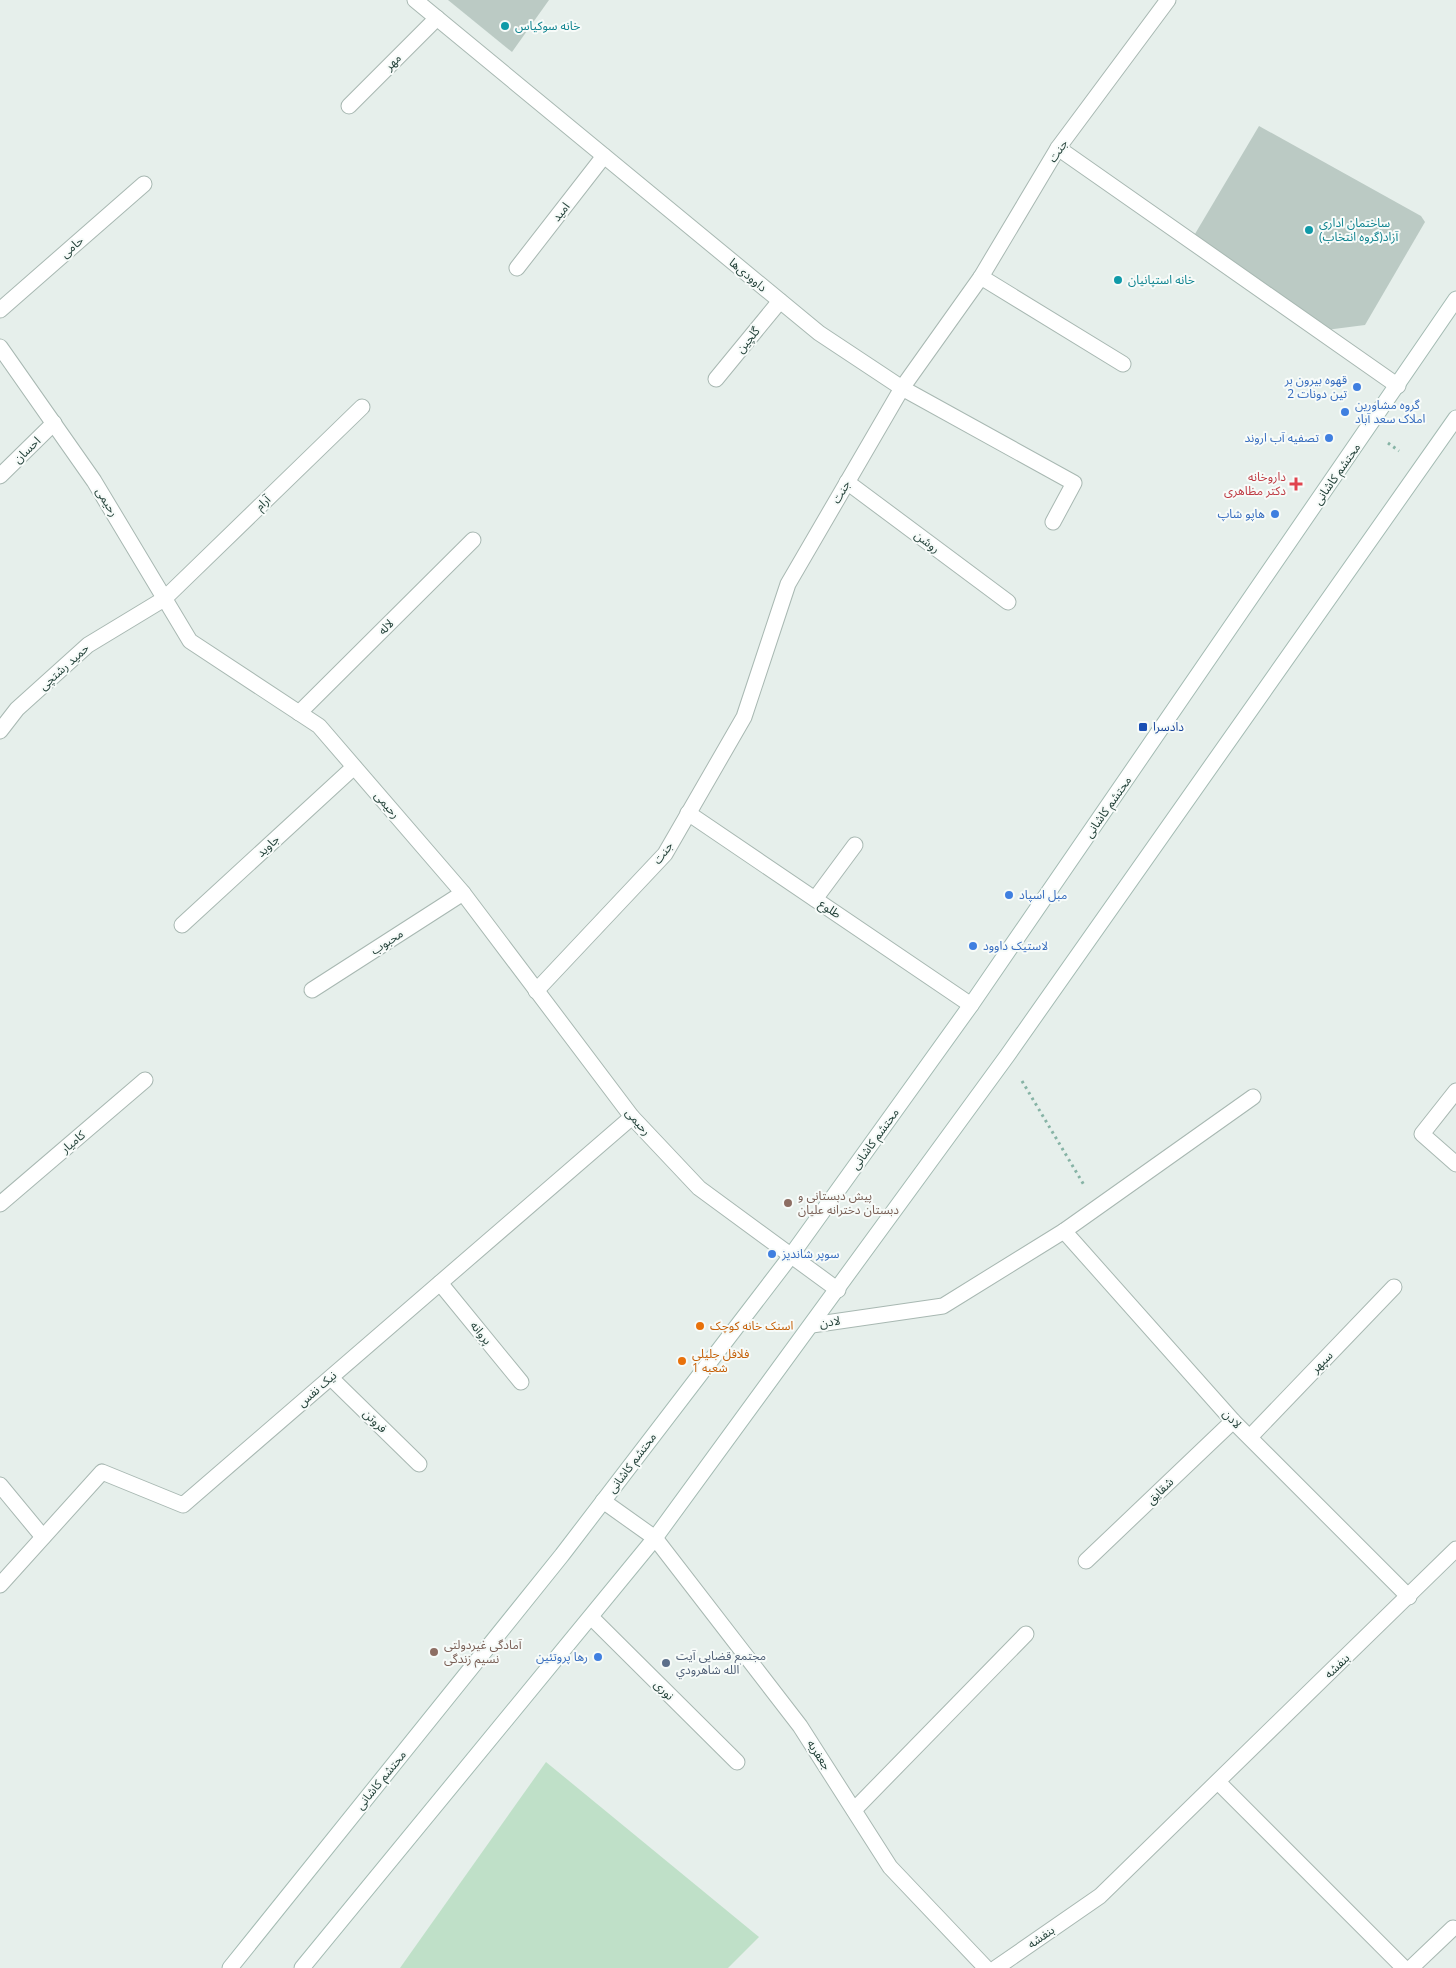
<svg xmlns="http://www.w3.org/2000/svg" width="1456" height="1968" font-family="'Open Sans','Noto Sans Arabic',sans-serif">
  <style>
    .green { fill: #bfe0c8 }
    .building { fill: #bbcac4 }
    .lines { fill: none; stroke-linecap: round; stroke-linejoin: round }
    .minor-casing { stroke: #a8b8b2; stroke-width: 17 }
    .secondary-casing { stroke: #a4bbb3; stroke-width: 17 }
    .path { stroke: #86b3a5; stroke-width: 3; stroke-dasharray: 2.5 4; stroke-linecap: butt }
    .minor { stroke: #fff; stroke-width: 15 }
    .secondary { stroke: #fff; stroke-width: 15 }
    .culture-dot { fill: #0f9aa8; stroke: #f7fbf9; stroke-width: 2 }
    .shop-dot { fill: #3f7fe0; stroke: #f7fbf9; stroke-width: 2 }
    .health-dot { fill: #e0444e; stroke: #f7fbf9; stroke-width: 2 }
    .transit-dot { fill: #1a4fb4; stroke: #f7fbf9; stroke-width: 2 }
    .education-dot { fill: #8d6e63; stroke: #f7fbf9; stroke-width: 2 }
    .food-dot { fill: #e8710a; stroke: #f7fbf9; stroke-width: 2 }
    .service-dot { fill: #5c6f8a; stroke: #f7fbf9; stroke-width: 2 }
    .labels { text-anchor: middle; stroke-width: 4; stroke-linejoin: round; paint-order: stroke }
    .culture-label { font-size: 12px; fill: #0d838f; stroke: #f7fbf9; text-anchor: start }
    .street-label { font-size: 12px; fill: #24423a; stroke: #f7fbf9 }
    .shop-label { font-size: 12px; fill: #366cbe; stroke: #f7fbf9; text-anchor: end }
    .health-label { font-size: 12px; fill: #be3a42; stroke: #f7fbf9; text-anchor: end }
    .transit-label { font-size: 12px; fill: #164399; stroke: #f7fbf9; text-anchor: start }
    .education-label { font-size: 12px; fill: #785e54; stroke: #f7fbf9; text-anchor: start }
    .food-label { font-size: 12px; fill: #c56008; stroke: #f7fbf9; text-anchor: start }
    .service-label { font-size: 12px; fill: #4e5e75; stroke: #f7fbf9; text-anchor: start }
  </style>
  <rect width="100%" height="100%" fill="#e6efeb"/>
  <polygon class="green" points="546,1762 759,1937 728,1968 400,1968"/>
  <g class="building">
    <polygon points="448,0 549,0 512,52"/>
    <polygon points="1259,126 1421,216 1425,222 1365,325 1326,330 1192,239"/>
  </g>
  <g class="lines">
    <defs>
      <g id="minor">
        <polyline points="415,0 819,333 902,388 1074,483 1053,522"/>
        <polyline points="349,106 437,18"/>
        <polyline points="1058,148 1398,386"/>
        <polyline points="517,268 604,156"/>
        <polyline points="981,277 1123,364"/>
        <polyline points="0,310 144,184"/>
        <polyline points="0,347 94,481 190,641 319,726 463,893 632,1117 699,1188 838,1290"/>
        <polyline points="716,379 780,301"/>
        <polyline points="0,476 54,423"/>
        <polyline points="847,482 1008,602"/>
        <polyline points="299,713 473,540"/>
        <polyline points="0,731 17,709 88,645 164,599 362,407"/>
        <polyline points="688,813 971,1005"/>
        <polyline points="815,899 855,845"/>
        <polyline points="182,925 354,767"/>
        <polyline points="312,990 463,893"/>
        <polyline points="536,991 665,854 744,717 788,584 902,388 981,277 1058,148 1168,0"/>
        <polyline points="1456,1091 1422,1134 1456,1164"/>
        <polyline points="0,1204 145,1080"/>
        <polyline points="1064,1231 1233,1421 1409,1597"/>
        <polyline points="440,1283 521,1382"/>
        <polyline points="812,1325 943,1306 1064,1231 1253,1097"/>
        <polyline points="331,1378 419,1464"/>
        <polyline points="1250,1437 1394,1287"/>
        <polyline points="0,1485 43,1537"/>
        <polyline points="603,1501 655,1538 800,1726 890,1867 986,1968"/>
        <polyline points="1086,1561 1233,1421"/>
        <polyline points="0,1585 102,1472 183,1505 632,1117"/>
        <polyline points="592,1618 737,1762"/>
        <polyline points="1218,1782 1404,1968"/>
        <polyline points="854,1810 1026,1634"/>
        <polyline points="996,1968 1100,1896 1456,1549"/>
        <polyline points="1411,1968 1453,1928"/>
      </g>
      <g id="secondary">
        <polyline points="230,1968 562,1555 790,1257 971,1005 1456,299"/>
        <polyline points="302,1968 655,1538 1007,1056 1456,418"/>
      </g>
    </defs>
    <use href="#minor" class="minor-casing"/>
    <use href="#secondary" class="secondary-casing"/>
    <g class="path">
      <polyline points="1388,443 1399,451"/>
      <polyline points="1022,1081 1084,1185"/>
    </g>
    <use href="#minor" class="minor"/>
    <use href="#secondary" class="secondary"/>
  </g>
  <g class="culture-dot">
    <circle cx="505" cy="26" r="5"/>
    <circle cx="1309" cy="230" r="5"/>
    <circle cx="1118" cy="280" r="5"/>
  </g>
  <g class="shop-dot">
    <circle cx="1357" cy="387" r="5"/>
    <circle cx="1345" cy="412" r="5"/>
    <circle cx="1329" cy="438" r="5"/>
    <circle cx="1275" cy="514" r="5"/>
    <circle cx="1009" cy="895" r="5"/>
    <circle cx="973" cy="946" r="5"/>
    <circle cx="772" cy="1254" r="5"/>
    <circle cx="598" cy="1657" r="5"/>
  </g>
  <path class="health-dot" d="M1293.5 476.5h5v5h5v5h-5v5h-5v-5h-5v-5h5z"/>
  <rect class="transit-dot" x="1138" y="722" width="10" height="10" rx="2.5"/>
  <g class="education-dot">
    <circle cx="788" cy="1203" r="5"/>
    <circle cx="434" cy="1652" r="5"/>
  </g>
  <g class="food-dot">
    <circle cx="700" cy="1326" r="5"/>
    <circle cx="682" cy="1361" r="5"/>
  </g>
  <circle class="service-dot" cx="666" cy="1663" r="5"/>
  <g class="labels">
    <g class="culture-label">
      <text x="515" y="30">خانه سوکیاس</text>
      <text x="1319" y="227">ساختمان اداری<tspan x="1319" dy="14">آزاد(گروه انتخاب)</tspan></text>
      <text x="1128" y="284">خانه استپانیان</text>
    </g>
    <g class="street-label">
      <text transform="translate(393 62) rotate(-45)" y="4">مهر</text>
      <text transform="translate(1058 151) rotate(-56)" y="4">جنت</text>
      <text transform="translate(561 212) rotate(-52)" y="4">امید</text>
      <text transform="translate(72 247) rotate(-41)" y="4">حامی</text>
      <text transform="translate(748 275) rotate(40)" y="4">داوودی‌ها</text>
      <text transform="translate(748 340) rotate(-51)" y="4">گلچین</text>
      <text transform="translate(27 450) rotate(-44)" y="4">احسان</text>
      <text transform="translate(1337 474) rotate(-55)" y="4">محتشم کاشانی</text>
      <text transform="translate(841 492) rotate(-60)" y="4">جنت</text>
      <text transform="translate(107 502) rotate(59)" y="4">رحیمی</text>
      <text transform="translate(263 503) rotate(-44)" y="4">آرام</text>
      <text transform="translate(927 542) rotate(37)" y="4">روشن</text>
      <text transform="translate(386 627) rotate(-45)" y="4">لاله</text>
      <text transform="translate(64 667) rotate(-42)" y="4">حمید رشتچی</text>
      <text transform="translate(387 805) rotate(49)" y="4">رحیمی</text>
      <text transform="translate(1108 807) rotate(-55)" y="4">محتشم کاشانی</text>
      <text transform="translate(268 846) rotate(-43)" y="4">جاوید</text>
      <text transform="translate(663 853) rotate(-53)" y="4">جنت</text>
      <text transform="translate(830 909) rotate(34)" y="4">طلوع</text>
      <text transform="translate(387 942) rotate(-33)" y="4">محبوب</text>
      <text transform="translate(638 1122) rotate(49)" y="4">رحیمی</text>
      <text transform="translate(875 1139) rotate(-54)" y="4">محتشم کاشانی</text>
      <text transform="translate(73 1142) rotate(-40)" y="4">کامیار</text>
      <text transform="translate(830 1322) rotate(-8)" y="4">لادن</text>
      <text transform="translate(481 1333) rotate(51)" y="4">پروانه</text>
      <text transform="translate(1322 1362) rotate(-46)" y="4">سپهر</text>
      <text transform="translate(317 1389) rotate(-41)" y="4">نیک نفس</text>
      <text transform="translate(1232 1419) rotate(47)" y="4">لادن</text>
      <text transform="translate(375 1421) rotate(44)" y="4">فروتن</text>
      <text transform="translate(632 1463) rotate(-53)" y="4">محتشم کاشانی</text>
      <text transform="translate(1160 1491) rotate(-44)" y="4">شقایق</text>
      <text transform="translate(1337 1666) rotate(-44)" y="4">بنفشه</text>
      <text transform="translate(664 1690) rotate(45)" y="4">نوری</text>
      <text transform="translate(819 1755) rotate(57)" y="4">جعفریه</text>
      <text transform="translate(381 1780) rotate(-51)" y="4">محتشم کاشانی</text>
      <text transform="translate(1041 1937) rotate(-35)" y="4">بنفشه</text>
    </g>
    <g class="shop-label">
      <text x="1347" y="384">قهوه بیرون بر<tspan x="1347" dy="14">تین دونات 2</tspan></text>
      <text x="1355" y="409" text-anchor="start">گروه مشاورین<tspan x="1355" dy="14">املاک سعد آباد</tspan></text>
      <text x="1319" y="442">تصفیه آب اروند</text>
      <text x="1265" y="518">هاپو شاپ</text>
      <text x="1019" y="899" text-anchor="start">مبل اسپاد</text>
      <text x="983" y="950" text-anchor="start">لاستیک داوود</text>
      <text x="782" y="1258" text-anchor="start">سوپر شاندیز</text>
      <text x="588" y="1661">رها پروتئین</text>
    </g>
    <g class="health-label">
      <text x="1286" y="481">داروخانه<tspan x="1286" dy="14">دکتر مظاهری</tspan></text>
    </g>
    <g class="transit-label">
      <text x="1153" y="731">دادسرا</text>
    </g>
    <g class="education-label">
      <text x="798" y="1200">پیش دبستانی و<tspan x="798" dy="14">دبستان دخترانه علیان</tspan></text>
      <text x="444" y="1649">آمادگی غیردولتی<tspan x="444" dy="14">نسیم زندگی</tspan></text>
    </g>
    <g class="food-label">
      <text x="710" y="1330">اسنک خانه کوچک</text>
      <text x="692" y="1358">فلافل جلیلی<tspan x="692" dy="14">شعبه 1</tspan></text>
    </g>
    <g class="service-label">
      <text x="676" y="1660">مجتمع قضایی آیت<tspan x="676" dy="14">الله شاهرودي</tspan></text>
    </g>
  </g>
</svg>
